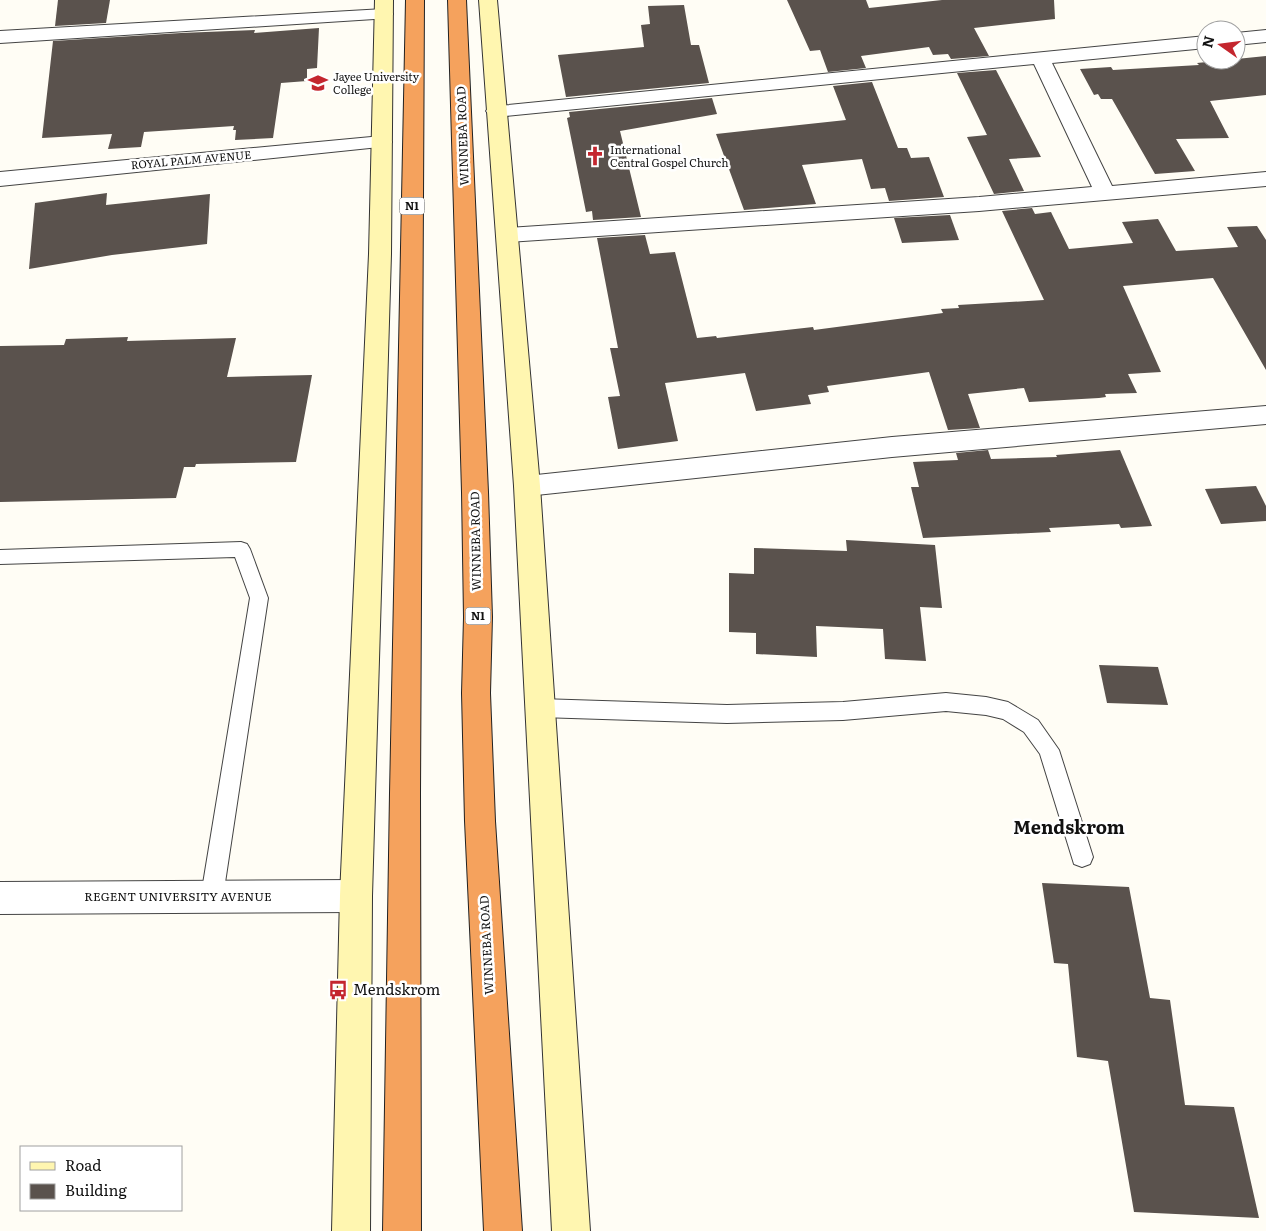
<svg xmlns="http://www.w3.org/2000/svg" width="1266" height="1231" font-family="Literata,serif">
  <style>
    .building { fill: #5a524d }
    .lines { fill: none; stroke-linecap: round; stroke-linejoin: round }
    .lane-casing { stroke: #444; stroke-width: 2 }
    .street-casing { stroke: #444; stroke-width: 2 }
    .secondary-casing { stroke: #333; stroke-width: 2 }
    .highway-casing { stroke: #222; stroke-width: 2 }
    .lane { fill: #fff; fill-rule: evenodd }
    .street { fill: #fff; fill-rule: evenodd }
    .secondary { fill: #fff6b0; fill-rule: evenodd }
    .highway { fill: #f5a25d; fill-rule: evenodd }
    .labels { text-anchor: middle; stroke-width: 5; stroke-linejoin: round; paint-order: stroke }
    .far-poi-label { font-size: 11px; fill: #111; stroke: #fff; text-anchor: start }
    .far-street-label { font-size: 11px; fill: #111; stroke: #fff }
    .shield { fill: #fff; stroke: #585858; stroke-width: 1 }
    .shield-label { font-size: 11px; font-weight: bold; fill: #111 }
    .street-label { font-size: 12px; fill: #111; stroke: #fff }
    .near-poi-label { font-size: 15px; fill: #111; stroke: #fff; text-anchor: start }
    .district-label { font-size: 18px; font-weight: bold; fill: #111; stroke: #fff }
  </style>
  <rect width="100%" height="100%" fill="#fffdf5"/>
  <g class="building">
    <polygon points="58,0 110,0 106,23 55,26"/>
    <polygon points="787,0 866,0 869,8 942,0 1054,0 1055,19 974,28 989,56 951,59 948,54 933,55 929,47 861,56 866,68 828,72 820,50 810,51"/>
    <polygon points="684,5 691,45 699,45 709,83 566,97 558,55 644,47 641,25 650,24 648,6"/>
    <polygon points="319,28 317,68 307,69 307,81 281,83 273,138 235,140 236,130 233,130 234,126 144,132 141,147 108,149 112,134 42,138 53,41 181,33 255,30 254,33"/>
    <polygon points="1266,56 1266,95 1210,101 1229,138 1176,139 1195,171 1155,174 1112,99 1101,99 1098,94 1094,95 1080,69 1111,67 1113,70 1199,65 1197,63"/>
    <polygon points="996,70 1041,157 1009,159 1024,191 994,194 967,137 987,135 957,73"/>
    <polygon points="872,82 898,148 907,148 911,158 929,157 944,197 889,201 885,188 871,189 862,159 802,165 816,204 744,210 716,134 846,120 833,86"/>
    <polygon points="712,98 717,114 620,131 641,217 593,220 592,211 586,212 567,118 570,117 569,112"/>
    <polygon points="107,193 106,205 210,194 207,244 112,255 29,269 35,203"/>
    <polygon points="1032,208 1035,214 1051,212 1069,249 1133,243 1122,222 1158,219 1176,251 1238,247 1227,227 1257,226 1266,240 1266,370 1213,278 1123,286 1161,372 1128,374 1137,393 1105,394 1106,397 1099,398 1029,402 1024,388 968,394 980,428 948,430 929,372 827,386 829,392 808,395 811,404 756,411 745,373 665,383 678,441 618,449 608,397 620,396 610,348 618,348 597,238 645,235 650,254 675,252 697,338 716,336 717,338 813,327 814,330 943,313 941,309 959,308 958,305 1044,300 1002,211"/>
    <polygon points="950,215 959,240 902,243 894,218"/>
    <polygon points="128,337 127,341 236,338 227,377 312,375 296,462 196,464 195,467 184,467 176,498 0,502 0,346 64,345 66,339"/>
    <polygon points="988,450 991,459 1057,457 1056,455 1120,450 1152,526 1121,528 1119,524 1049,528 1051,532 923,538 911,487 919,487 913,462 958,460 956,453"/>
    <polygon points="1256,486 1266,506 1266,521 1221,524 1205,489"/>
    <polygon points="846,540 935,545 942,608 920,607 926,661 885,659 883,629 816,626 817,657 756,654 756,633 729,632 729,573 754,574 754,548 847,551"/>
    <polygon points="1099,665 1158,667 1168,705 1107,703"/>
    <polygon points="1042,883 1129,887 1150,998 1170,1000 1185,1105 1234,1107 1259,1218 1134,1212 1108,1061 1077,1057 1068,964 1054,963"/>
  </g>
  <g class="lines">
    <defs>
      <g id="lane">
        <polygon points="241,542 247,544 250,549 268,598 223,896 220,904 212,907 204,904 201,896 250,598 235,557 0,564 0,550"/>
        <polygon points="946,693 986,697 1008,702 1038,720 1059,750 1093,857 1090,864 1082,867 1074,864 1040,754 1024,732 1003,719 986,715 946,711 843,720 727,723 540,717 533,714 530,708 533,702 540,699 727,705 843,702"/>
      </g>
      <g id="street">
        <polygon points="384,9 390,10 393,14 390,18 0,43 0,31"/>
        <polygon points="1266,30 1266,42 1236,45 1236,33"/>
        <polygon points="1206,36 1206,48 1052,63 1112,186 1266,172 1266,186 979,211 507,242 499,240 496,235 499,230 507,228 979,197 1092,187 1034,64 496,117 489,115 486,111 489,107"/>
        <polygon points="382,136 389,138 392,142 389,146 0,186 0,172"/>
        <polygon points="1266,406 1266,424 892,457 527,496 518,493 514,486 518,479 527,476 892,437"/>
        <polygon points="356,880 367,885 372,896 367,907 356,912 0,914 0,882"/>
      </g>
      <g id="secondary">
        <polygon points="375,0 393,0 391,254 372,896 370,1231 332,1231 340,896 369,254"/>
        <polygon points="479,0 497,0 540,486 590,1231 552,1231 514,486"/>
      </g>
      <g id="highway">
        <polygon points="406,0 424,0 420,793 421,1231 383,1231 390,793"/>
        <polygon points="448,0 466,0 488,492 492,617 490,693 495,821 522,1231 484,1231 465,821 462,693 464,617 462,492"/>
      </g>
    </defs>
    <use href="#lane" class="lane-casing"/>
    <use href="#street" class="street-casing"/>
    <use href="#secondary" class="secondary-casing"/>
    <use href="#highway" class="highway-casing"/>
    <use href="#lane" class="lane"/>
    <use href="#street" class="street"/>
    <use href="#secondary" class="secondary"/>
    <use href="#highway" class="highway"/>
  </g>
  <defs>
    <symbol id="school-bare" viewBox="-9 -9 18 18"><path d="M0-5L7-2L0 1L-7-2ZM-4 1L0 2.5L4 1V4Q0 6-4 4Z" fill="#c4262e" stroke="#fff" stroke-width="2.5" paint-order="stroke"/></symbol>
    <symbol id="church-bare" viewBox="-9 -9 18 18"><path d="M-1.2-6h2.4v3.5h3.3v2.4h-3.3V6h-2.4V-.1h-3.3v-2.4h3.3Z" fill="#c4262e" stroke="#fff" stroke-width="2.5" paint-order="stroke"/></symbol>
    <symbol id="bus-bare" viewBox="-9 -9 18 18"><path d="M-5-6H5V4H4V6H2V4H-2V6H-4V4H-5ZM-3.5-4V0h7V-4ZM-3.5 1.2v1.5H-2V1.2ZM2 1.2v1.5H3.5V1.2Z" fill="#c4262e" stroke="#fff" stroke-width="2.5" paint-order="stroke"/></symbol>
  </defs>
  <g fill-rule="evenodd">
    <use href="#school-bare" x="304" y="69" width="28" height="28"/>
    <use href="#church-bare" x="581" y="142" width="28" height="28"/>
    <use href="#bus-bare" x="324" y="976" width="28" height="28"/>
  </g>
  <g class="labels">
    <g class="far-poi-label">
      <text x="333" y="81">Jayee University<tspan x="333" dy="13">College</tspan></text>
      <text x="610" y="154">International<tspan x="610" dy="13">Central Gospel Church</tspan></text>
    </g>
    <g class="far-street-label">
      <text transform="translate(191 160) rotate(-5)" y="4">ROYAL PALM AVENUE</text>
    </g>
    <g class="shield">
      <rect x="399.5" y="197.5" width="25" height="17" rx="4"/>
      <rect x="465.5" y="607.5" width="25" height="17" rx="4"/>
    </g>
    <g class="shield-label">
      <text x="412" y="210">N1</text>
      <text x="478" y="620">N1</text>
    </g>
    <g class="street-label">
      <text transform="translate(463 136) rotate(-92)" y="4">WINNEBA ROAD</text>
      <text transform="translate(476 541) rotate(-91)" y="4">WINNEBA ROAD</text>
      <text x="178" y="901">REGENT UNIVERSITY AVENUE</text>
      <text transform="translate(487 945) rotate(-93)" y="4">WINNEBA ROAD</text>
    </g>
    <g class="near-poi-label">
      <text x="353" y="995">Mendskrom</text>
    </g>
    <g class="district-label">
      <text x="1069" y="834">Mendskrom</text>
    </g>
  </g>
  <rect x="20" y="1146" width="162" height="65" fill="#ffffff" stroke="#a0a0a0"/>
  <rect x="30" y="1162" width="25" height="8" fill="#fff6b0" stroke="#a0a0a0"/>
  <text x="65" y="1171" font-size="15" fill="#111111">Road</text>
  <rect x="30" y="1184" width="25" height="15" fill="#5a524d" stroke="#a0a0a0"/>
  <text x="65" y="1196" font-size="15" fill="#111111">Building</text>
  <g transform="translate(1221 45) rotate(284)"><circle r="24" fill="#ffffff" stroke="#a0a0a0"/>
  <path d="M0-4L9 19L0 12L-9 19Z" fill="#c4262e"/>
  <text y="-8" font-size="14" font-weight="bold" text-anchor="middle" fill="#111111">N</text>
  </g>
</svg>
